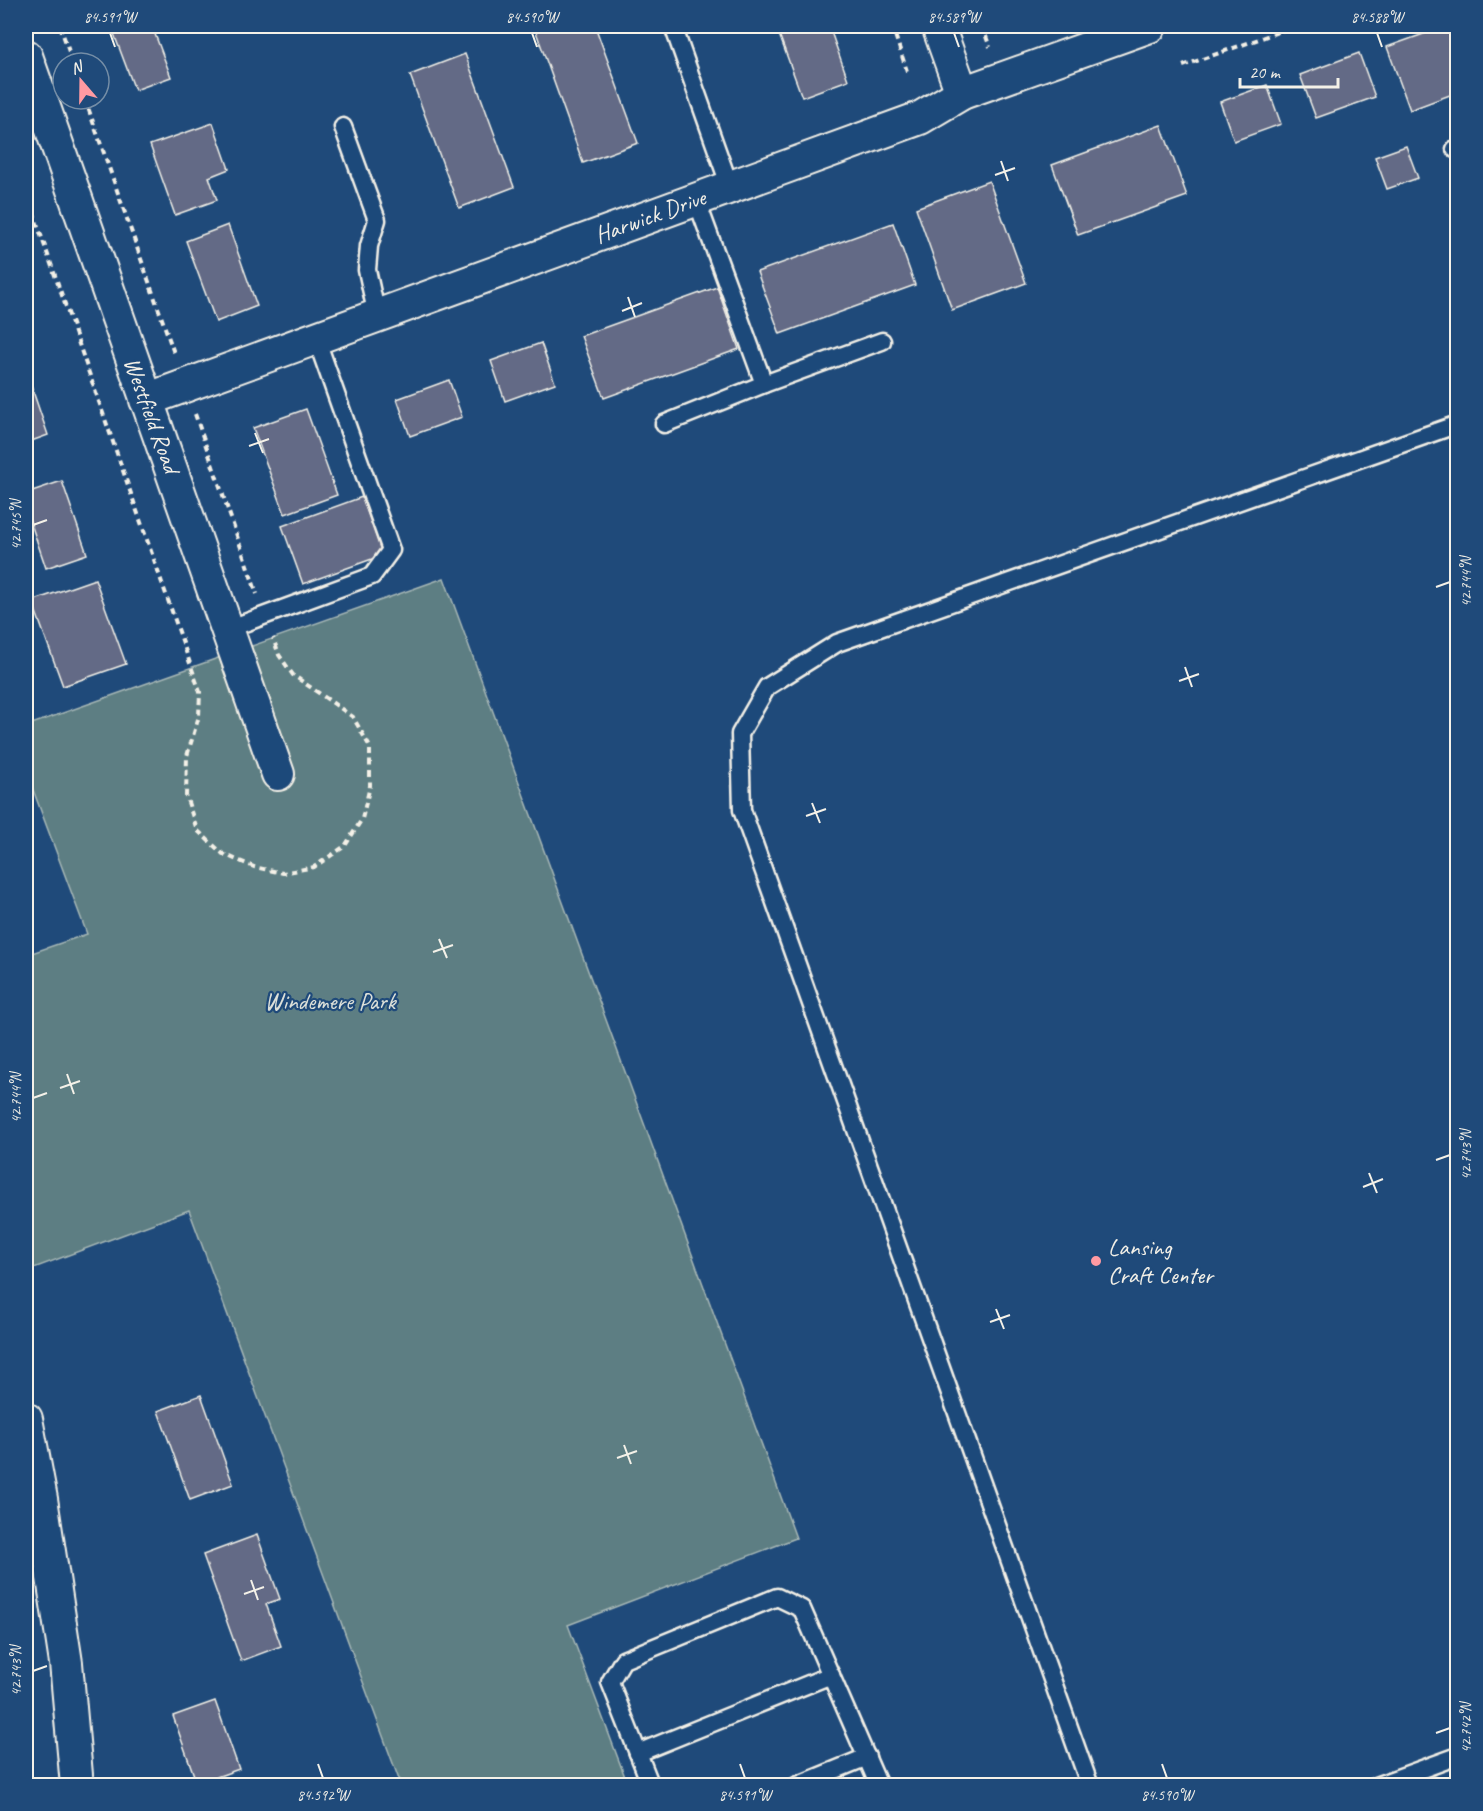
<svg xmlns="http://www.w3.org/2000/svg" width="1483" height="1811" font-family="Caveat,sans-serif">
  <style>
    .green { fill: #5d7e83; stroke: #a8b8b6; stroke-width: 1.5 }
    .building { fill: #636b86; stroke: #f4f1e8; stroke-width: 1.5 }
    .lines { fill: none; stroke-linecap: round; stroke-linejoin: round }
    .lane-casing { stroke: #f4f1e8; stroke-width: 21 }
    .street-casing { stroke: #f4f1e8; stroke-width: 36 }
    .path { stroke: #f4f1e8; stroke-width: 4; stroke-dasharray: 6 4.5; stroke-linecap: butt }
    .lane { stroke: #1f4a7a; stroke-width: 16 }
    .street { stroke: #1f4a7a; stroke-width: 32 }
    .ticks { fill: none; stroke: #f4f1e8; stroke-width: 2 }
    .poi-dot { fill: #ff9aa2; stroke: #1f4a7a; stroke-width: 2 }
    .labels { text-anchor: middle; stroke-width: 4.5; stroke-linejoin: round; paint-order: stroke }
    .street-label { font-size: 24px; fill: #f4f1e8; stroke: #1f4a7a }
    .park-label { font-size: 24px; fill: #dde0d9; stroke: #1f4a7a }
    .poi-label { font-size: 24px; fill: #f4f1e8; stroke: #1f4a7a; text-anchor: start }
    .neatline { fill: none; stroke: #f4f1e8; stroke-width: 2 }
    .ticks-label { font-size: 15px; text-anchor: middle; fill: #f4f1e8 }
  </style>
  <rect width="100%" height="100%" fill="#1f4a7a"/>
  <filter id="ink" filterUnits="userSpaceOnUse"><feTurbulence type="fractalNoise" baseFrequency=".0167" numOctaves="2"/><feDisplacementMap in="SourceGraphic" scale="12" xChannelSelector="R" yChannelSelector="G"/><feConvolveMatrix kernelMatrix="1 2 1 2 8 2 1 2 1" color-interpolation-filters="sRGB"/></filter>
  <g filter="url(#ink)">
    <polygon class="green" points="444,578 796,1538 568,1625 628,1785 401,1785 189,1210 26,1271 26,955 87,934 26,771 26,726"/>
    <g class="building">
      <polygon points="111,26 152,26 171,77 135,90"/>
      <polygon points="544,26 595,26 638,143 583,163 535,29"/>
      <polygon points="776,26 829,26 848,80 802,97"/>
      <polygon points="1446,26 1458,26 1458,92 1410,110 1387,47"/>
      <polygon points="1359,53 1375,97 1316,118 1300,75"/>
      <polygon points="465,54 514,187 459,208 410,75"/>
      <polygon points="1267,85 1281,124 1234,141 1220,102"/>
      <polygon points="213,123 229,169 209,177 217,200 175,215 150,145"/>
      <polygon points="1161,125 1187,196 1078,235 1052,165"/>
      <polygon points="1406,146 1418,178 1387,189 1375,157"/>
      <polygon points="989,181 1026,283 952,310 916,208"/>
      <polygon points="893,223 915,285 780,334 757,272"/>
      <polygon points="228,225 257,306 216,322 186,241"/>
      <polygon points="717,287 739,349 604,398 581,336"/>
      <polygon points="541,343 555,383 505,401 491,361"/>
      <polygon points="26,371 48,435 26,443"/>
      <polygon points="449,380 462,417 410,436 397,399"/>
      <polygon points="306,409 337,495 285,514 253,428"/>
      <polygon points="62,481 87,554 46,568 26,509 26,493"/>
      <polygon points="362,497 383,555 303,584 282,526"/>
      <polygon points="95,579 126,664 63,686 32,601"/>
      <polygon points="201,1395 233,1484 190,1500 158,1411"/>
      <polygon points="257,1535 280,1599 266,1604 281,1646 241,1661 203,1555"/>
      <polygon points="215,1701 239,1769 197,1784 173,1716"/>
    </g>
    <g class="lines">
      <defs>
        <g id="lane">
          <polyline points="673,26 730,187"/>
          <polyline points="343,127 377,220 369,246 367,270 377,316"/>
          <polyline points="1455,149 1458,148"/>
          <polyline points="764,384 882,341"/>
          <polyline points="664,424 764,384 696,199"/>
          <polyline points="228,629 372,576 391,550 316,338"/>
          <polyline points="638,1753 831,1675"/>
          <polyline points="651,1786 610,1682 623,1660 777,1597 802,1609 879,1786"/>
          <polyline points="796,1786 867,1757"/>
          <polyline points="1090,1786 742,810 740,734 767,687 837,643 1458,424"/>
          <polyline points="1375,1786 1458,1756"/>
        </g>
        <g id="street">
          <polyline points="938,26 962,93"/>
          <polyline points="26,56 278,774"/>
          <polyline points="146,400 920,118 962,93 1150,26"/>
          <polyline points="26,1419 41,1499 66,1663 77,1786"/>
        </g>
      </defs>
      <use href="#lane" class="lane-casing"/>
      <use href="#street" class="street-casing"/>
      <g class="path">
        <polyline points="60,26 73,63"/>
        <polyline points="892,26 908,74"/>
        <polyline points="982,26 990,47"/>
        <polyline points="1183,66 1295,26"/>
        <polyline points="85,99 175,356"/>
        <polyline points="26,192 200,692 199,716 187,756 186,796 197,830 223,854 254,867 283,873 314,867 345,846 362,819 370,786 370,747 353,717 293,675 279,655 273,638"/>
        <polyline points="195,414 257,594"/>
      </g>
      <use href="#lane" class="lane"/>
      <use href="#street" class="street"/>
    </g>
  </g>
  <path class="ticks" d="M110,33L115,47M532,33L537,47M954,33L959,47M1377,33L1382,47M1001,161L1008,181M995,175L1015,168M628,297L635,317M622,311L642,303M255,433L263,453M249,446L269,439M33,525L47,520M1436,587L1450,582M1185,667L1192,687M1179,681L1199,674M812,803L820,823M806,816L826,809M439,939L447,958M433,952L453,945M67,1074L74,1094M60,1088L80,1081M33,1098L47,1093M1436,1160L1450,1155M1369,1173L1377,1193M1363,1187L1383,1179M996,1309L1004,1329M990,1322L1010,1315M624,1445L631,1464M617,1458L637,1451M251,1580L258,1600M244,1594L264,1587M33,1671L47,1666M1436,1733L1450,1728M318,1764L323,1778M740,1764L745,1778M1162,1764L1167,1778"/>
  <circle class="poi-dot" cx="1096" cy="1261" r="6"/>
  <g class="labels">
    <g class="street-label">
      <text transform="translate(650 216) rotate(-20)" y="8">Harwick Drive</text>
      <text transform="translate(152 415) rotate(70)" y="8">Westfield Road</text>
    </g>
    <g class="park-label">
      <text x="330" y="1009">Windemere Park</text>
    </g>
    <g class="poi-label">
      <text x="1108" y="1255">Lansing<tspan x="1108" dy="28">Craft Center</tspan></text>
    </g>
  </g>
  <rect width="1483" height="1811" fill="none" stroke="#1f4a7a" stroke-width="66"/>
  <g transform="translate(81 81) rotate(340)"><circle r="28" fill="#1f4a7a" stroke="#748da6" stroke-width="1.5"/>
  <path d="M0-4.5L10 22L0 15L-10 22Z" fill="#ff9aa2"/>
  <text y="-9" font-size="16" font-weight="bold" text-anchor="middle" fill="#f4f1e8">N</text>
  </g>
  <path d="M1240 78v9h98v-9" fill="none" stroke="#f4f1e8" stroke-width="3"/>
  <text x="1249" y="78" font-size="18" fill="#f4f1e8" stroke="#1f4a7a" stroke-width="4.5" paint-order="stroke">20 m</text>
  <rect x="33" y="33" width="1417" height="1745" class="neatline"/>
  <g class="ticks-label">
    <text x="110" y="22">84.591°W</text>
    <text x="532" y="22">84.590°W</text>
    <text x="954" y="22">84.589°W</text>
    <text x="1377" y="22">84.588°W</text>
    <text transform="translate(16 525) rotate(-90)" y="5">42.745°N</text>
    <text transform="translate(1466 582) rotate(-90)" y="5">42.744°N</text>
    <text transform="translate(16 1098) rotate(-90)" y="5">42.744°N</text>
    <text transform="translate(1466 1155) rotate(-90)" y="5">42.743°N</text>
    <text transform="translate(16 1671) rotate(-90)" y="5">42.743°N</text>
    <text transform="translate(1466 1728) rotate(-90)" y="5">42.742°N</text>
    <text x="323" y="1800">84.592°W</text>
    <text x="745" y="1800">84.591°W</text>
    <text x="1167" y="1800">84.590°W</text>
  </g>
</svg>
